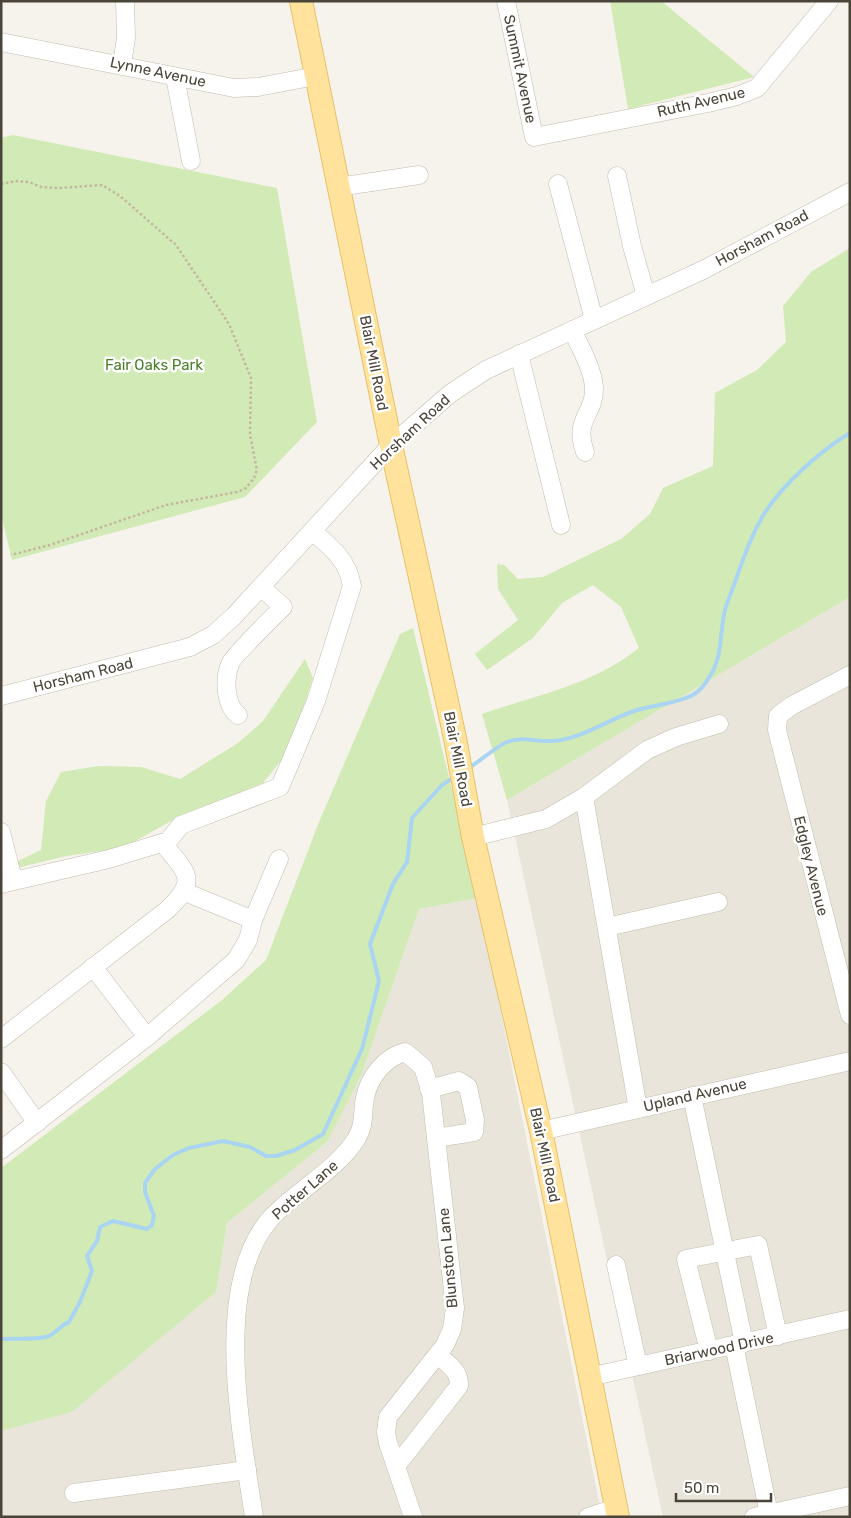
<svg xmlns="http://www.w3.org/2000/svg" width="851" height="1518" font-family="Rubik,sans-serif">
  <style>
    .residential { fill: #eae5da }
    .green { fill: #d2eab5 }
    .lines { fill: none; stroke-linecap: round; stroke-linejoin: round }
    .stream { stroke: #a9d4f2; stroke-width: 4 }
    .minor-casing { stroke: #c2bbae; stroke-width: 19 }
    .major-casing { stroke: #e6c16a; stroke-width: 24 }
    .path { stroke: #c4b79f; stroke-width: 2.5; stroke-dasharray: 2.5 2.5; stroke-linecap: butt }
    .minor { stroke: #fff; stroke-width: 18 }
    .major { stroke: #ffe39c; stroke-width: 22 }
    .labels { text-anchor: middle; stroke-width: 5; stroke-linejoin: round; paint-order: stroke }
    .street-label { font-size: 15px; fill: #4b4439; stroke: #fff }
    .park-label { font-size: 15px; fill: #4a7f2a; stroke: #fff }
  </style>
  <rect width="100%" height="100%" fill="#f6f3ec"/>
  <g class="residential">
    <polygon points="850,597 850,1517 663,1517 507,800"/>
    <polygon points="478,898 602,1517 1,1517 1,1431 72,1412 216,1292 227,1223 328,1141 361,1076 419,909"/>
  </g>
  <g class="green">
    <polygon points="610,1 661,1 754,77 628,109"/>
    <polygon points="13,135 277,188 317,422 245,497 12,560 1,514 1,138"/>
    <path d="M850,248V597L507,800L482,714C536,695 593,685 639,648L621,607L593,585L562,603L533,638L487,670L475,654L518,620L498,589L497,564L504,565L518,579L543,577L621,539L650,514L663,488L713,466L715,393L757,370L786,342L783,306L811,272Z"/>
    <polygon points="413,628 478,898 419,909 361,1076 328,1141 227,1223 216,1292 72,1412 1,1431 1,1168 222,1000 266,960 319,822 400,634"/>
    <polygon points="305,659 313,678 289,751 263,783 171,821 123,848 66,856 1,872 1,869 41,850 46,801 61,772 99,766 141,767 180,779 238,743 263,721"/>
  </g>
  <g class="lines">
    <g class="stream">
      <path d="M469,768C478,762 499,745 507,742C522,736 536,742 552,741C580,740 607,720 634,711C653,705 675,704 693,695C700,691 706,683 710,676C724,654 719,629 726,606C738,576 747,542 764,514C783,484 820,451 850,433"/>
      <path d="M1,1339C15,1338 33,1340 46,1337C55,1335 60,1325 69,1322L80,1302L92,1271L87,1256L97,1241L100,1227L113,1221L147,1229L152,1225L154,1216L145,1192V1183L155,1169L173,1155L189,1148L223,1141L250,1147L266,1156H276L295,1150L323,1134L362,1049L379,981L370,944L393,884L407,862L412,818L442,785L455,777"/>
    </g>
    <defs>
      <g id="minor">
        <polyline points="506,1 534,137 708,103 737,96 757,88 829,1"/>
        <polyline points="1,42 234,88 258,87 316,76"/>
        <polyline points="122,64 126,38 125,1"/>
        <polyline points="175,77 191,161"/>
        <polyline points="617,176 632,246 646,296"/>
        <polyline points="558,184 594,320"/>
        <polyline points="338,187 419,175"/>
        <path d="M572,330C580,347 593,369 594,388C595,415 573,418 585,452"/>
        <polyline points="519,354 561,525"/>
        <polyline points="850,675 791,706 778,716 777,730 850,1015"/>
        <polyline points="1,696 190,647 213,635 234,616 391,445 451,393 486,370 703,270 850,192"/>
        <path d="M238,715C225,705 224,679 230,664C232,657 275,615 283,607L261,587"/>
        <polyline points="584,797 638,1109"/>
        <polyline points="1,832 13,879"/>
        <polyline points="473,837 546,819 584,797 647,750 676,737 719,724"/>
        <path d="M1,884L109,859L168,841L181,825L280,787L316,701L352,586C348,560 331,547 312,531"/>
        <polyline points="185,892 253,920"/>
        <polyline points="607,927 718,902"/>
        <polyline points="93,967 147,1037"/>
        <path d="M1,1039L167,910C200,879 186,873 163,843"/>
        <polyline points="1,1072 37,1123"/>
        <polyline points="429,1089 459,1081 468,1087 475,1120 474,1132 436,1138"/>
        <polyline points="692,1096 744,1343"/>
        <polyline points="541,1131 850,1061"/>
        <polyline points="1,1150 147,1037 236,960 248,940 253,920 279,859"/>
        <polyline points="616,1265 638,1366"/>
        <polyline points="734,1345 769,1514"/>
        <polyline points="709,1351 686,1259 758,1245 778,1336"/>
        <polyline points="589,1377 850,1319"/>
        <path d="M397,1465L459,1386C460,1371 448,1364 438,1355"/>
        <polyline points="74,1493 247,1470"/>
        <path d="M254,1517C242,1435 211,1285 271,1218C298,1189 335,1172 357,1138C365,1125 362,1112 365,1098C369,1077 385,1057 405,1052L423,1067L431,1093L455,1308L452,1329L445,1345L388,1417L386,1432L388,1443L413,1517"/>
        <polyline points="588,1517 616,1508"/>
        <polyline points="754,1517 850,1496"/>
      </g>
      <polyline id="major" points="301,1 391,445 455,738 473,837 541,1131 618,1517"/>
    </defs>
    <use href="#minor" class="minor-casing"/>
    <use href="#major" class="major-casing"/>
    <polyline class="path" points="1,184 15,181 29,182 41,187 59,188 102,185 120,196 176,245 229,324 251,378 250,435 257,470 254,478 246,488 237,492 166,505 50,545 11,555"/>
    <use href="#minor" class="minor"/>
    <use href="#major" class="major"/>
  </g>
  <g class="labels">
    <g class="street-label">
      <text transform="translate(520 69) rotate(78)" y="5">Summit Avenue</text>
      <text transform="translate(158 72) rotate(12)" y="5">Lynne Avenue</text>
      <text transform="translate(701 102) rotate(-13)" y="5">Ruth Avenue</text>
      <text transform="translate(762 238) rotate(-28)" y="5">Horsham Road</text>
      <text transform="translate(374 363) rotate(79)" y="5">Blair Mill Road</text>
      <text transform="translate(410 432) rotate(-43)" y="5">Horsham Road</text>
      <text transform="translate(83 675) rotate(-14)" y="5">Horsham Road</text>
      <text transform="translate(458 759) rotate(79)" y="5">Blair Mill Road</text>
      <text transform="translate(811 866) rotate(76)" y="5">Edgley Avenue</text>
      <text transform="translate(695 1095) rotate(-13)" y="5">Upland Avenue</text>
      <text transform="translate(545 1155) rotate(78)" y="5">Blair Mill Road</text>
      <text transform="translate(305 1190) rotate(-41)" y="5">Potter Lane</text>
      <text transform="translate(448 1258) rotate(-95)" y="5">Blunston Lane</text>
      <text transform="translate(719 1349) rotate(-12)" y="5">Briarwood Drive</text>
    </g>
    <g class="park-label">
      <text x="154" y="370">Fair Oaks Park</text>
    </g>
  </g>
  <rect width="851" height="1518" fill="none" stroke="#4b4439" stroke-width="5"/>
  <path d="M676 1493v8h95v-8" fill="none" stroke="#4b4439" stroke-width="2.5"/>
  <text x="684" y="1493" font-size="15" fill="#4b4439" stroke="#ffffff" stroke-width="4" paint-order="stroke">50 m</text>
</svg>
